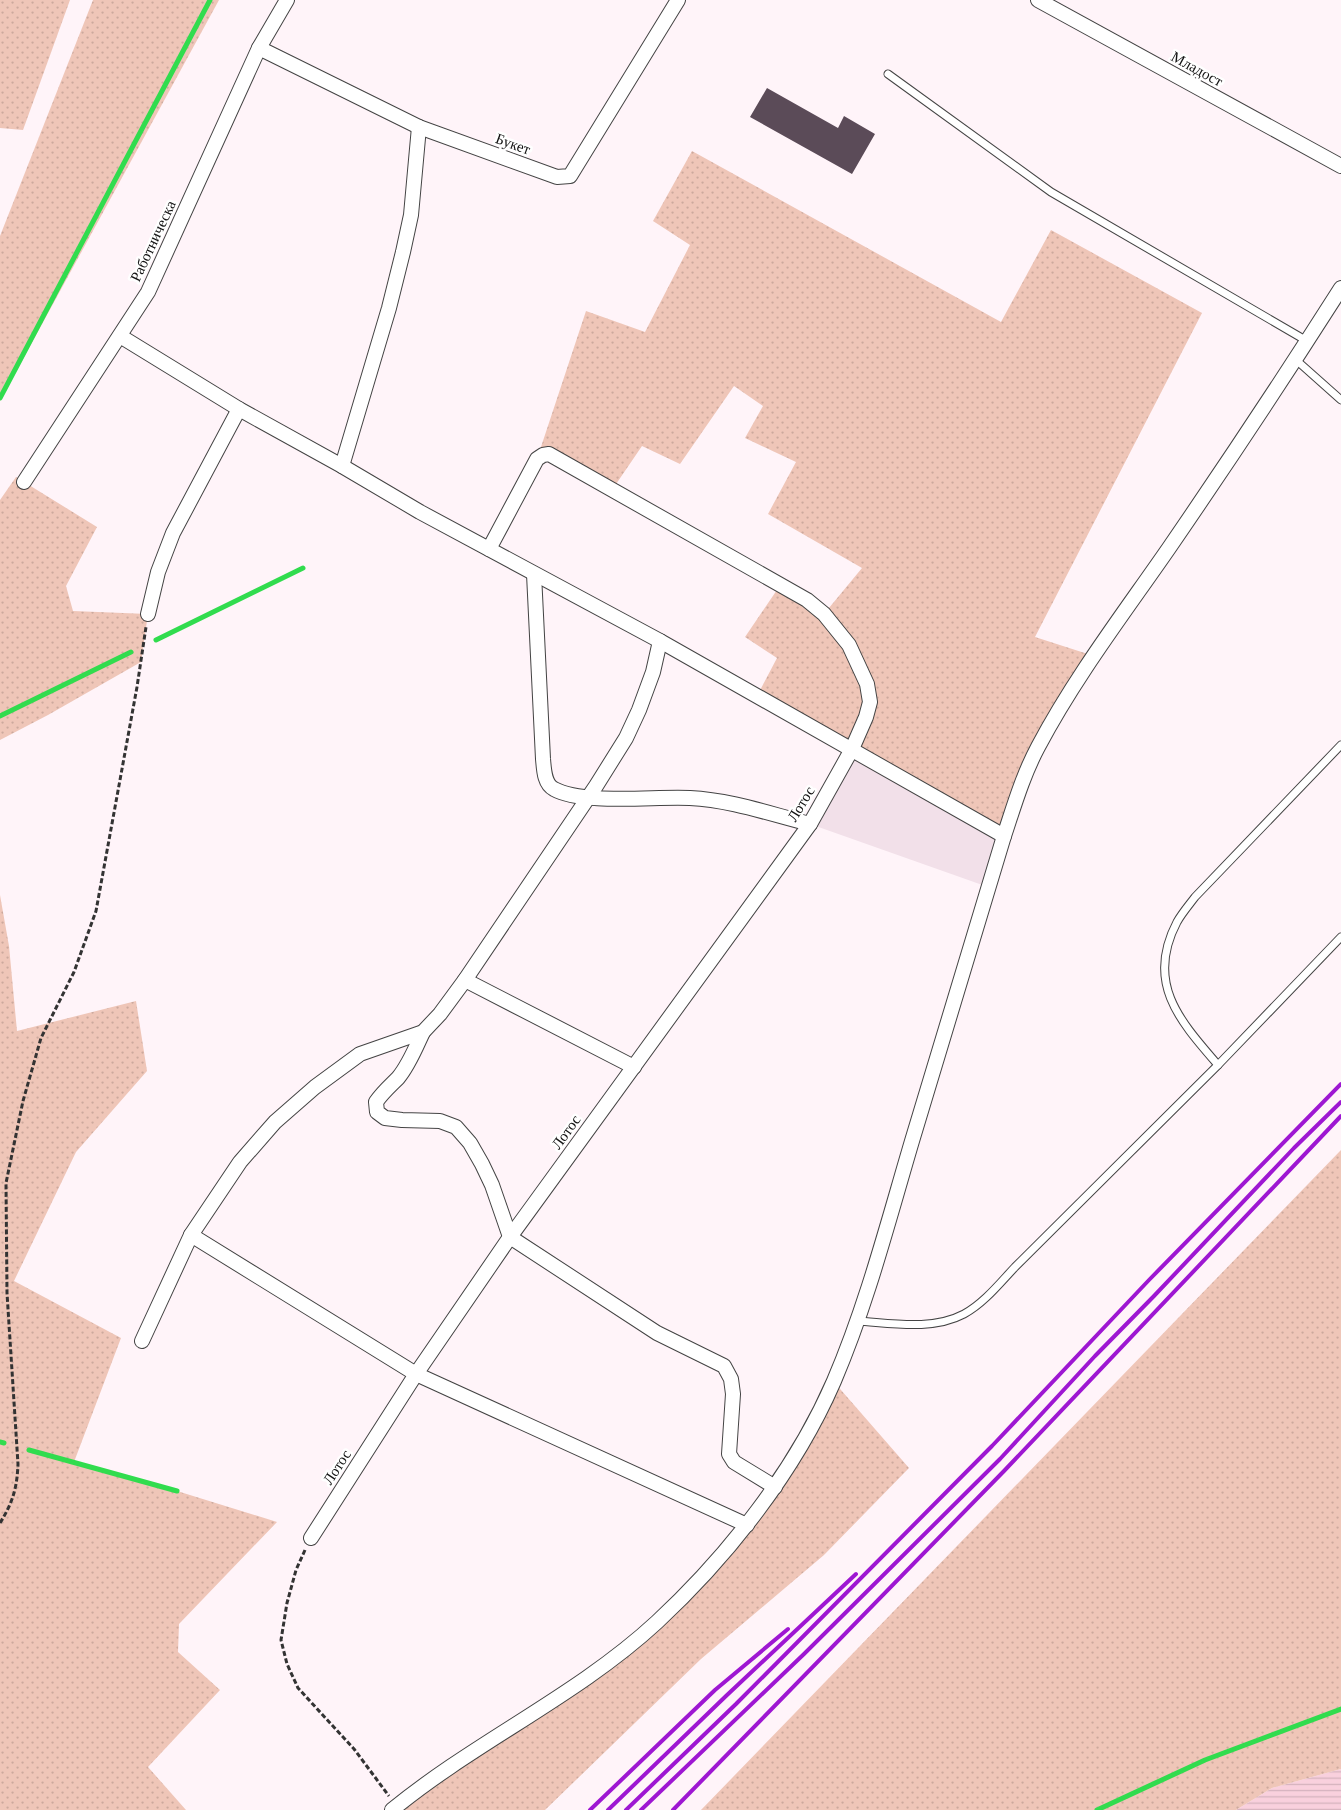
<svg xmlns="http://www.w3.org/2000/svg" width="1341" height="1810" font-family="'Times New Roman',serif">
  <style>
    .farmland { fill: url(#farmland-rules) }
    .grass { fill: url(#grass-dots) }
    .plaza { fill: #f2e0e9 }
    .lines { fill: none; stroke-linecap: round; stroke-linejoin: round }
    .stream { stroke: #31dc4e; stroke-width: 5 }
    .building { fill: #5b4b58 }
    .service-casing { stroke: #444; stroke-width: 9 }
    .minor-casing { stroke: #444; stroke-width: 16 }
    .path { stroke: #333; stroke-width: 3; stroke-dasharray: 5 2.5; stroke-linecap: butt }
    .service { stroke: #fff; stroke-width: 7 }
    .minor { stroke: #fff; stroke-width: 14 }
    .rail { stroke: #9e17d2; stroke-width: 4 }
    .labels { text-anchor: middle; stroke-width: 5; stroke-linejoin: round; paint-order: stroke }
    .street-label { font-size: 15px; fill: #111; stroke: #fff }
  </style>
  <defs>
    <pattern id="farmland-rules" width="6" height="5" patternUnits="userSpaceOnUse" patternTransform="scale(1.25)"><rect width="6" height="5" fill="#f9d0dd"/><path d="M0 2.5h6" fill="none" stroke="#d4b2bd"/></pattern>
    <pattern id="grass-dots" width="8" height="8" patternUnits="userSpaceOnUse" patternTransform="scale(1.25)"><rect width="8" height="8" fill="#efc6b8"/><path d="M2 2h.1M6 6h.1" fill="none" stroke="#cca99d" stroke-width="1.8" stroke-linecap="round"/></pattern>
  </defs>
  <rect width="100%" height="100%" fill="#fff4f9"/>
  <polygon class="farmland" points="1341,1769 1341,1810 1236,1810 1272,1788"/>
  <g class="grass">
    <polygon points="0,0 70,0 23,130 0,128"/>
    <polygon points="93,0 219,0 0,401 0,236"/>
    <polygon points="692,151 1001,322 1051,230 1202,313 1035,637 1094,656 1056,715 1004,836 757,696 777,658 745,637 781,584 824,614 862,568 768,514 796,462 745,438 763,406 734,386 680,464 642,446 612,490 549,454 537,459 586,311 645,332 690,245 653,221"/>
    <polygon points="16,477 97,527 66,586 73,611 148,614 141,662 48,715 0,740 0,500"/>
    <polygon points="0,895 9,946 17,1031 136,1001 147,1071 76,1152 14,1281 121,1338 74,1462 177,1491 277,1522 179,1624 178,1652 220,1690 148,1767 186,1810 0,1810"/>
    <polygon points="1341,1150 1341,1769 1272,1788 1236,1810 701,1810"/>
    <polygon points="834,1382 909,1468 824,1555 701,1659 545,1810 392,1810 655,1624 747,1525"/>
  </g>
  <polygon class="plaza" points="852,749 1004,836 988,887 810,824"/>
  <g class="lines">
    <g class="stream">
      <polyline points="0,398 210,0"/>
      <polyline points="156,640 303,568"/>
      <polyline points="0,716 131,652"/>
      <polyline points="0,1442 4,1443"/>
      <polyline points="29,1450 177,1491"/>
      <polyline points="1097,1810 1205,1760 1341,1709"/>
    </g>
  </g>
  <polygon class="building" points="767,88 838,128 844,116 875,134 852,174 750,117"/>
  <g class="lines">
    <defs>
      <g id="service">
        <polyline points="888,74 1051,192 1307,341"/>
        <polyline points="1295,359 1341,400"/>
        <path d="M1218,1065C1180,1021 1145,983 1177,922C1182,913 1189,905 1195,897L1341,745"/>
        <path d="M857,1321C891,1323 932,1331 964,1314C984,1303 999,1284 1015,1267L1218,1065L1341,937"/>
      </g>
      <g id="minor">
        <polyline points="1038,0 1341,166"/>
        <polyline points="259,48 419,127 557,177 570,176 678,0"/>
        <polyline points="120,336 239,409 342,466 420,512 660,641 1004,836"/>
        <polyline points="342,466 389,308 403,252 411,215 419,127"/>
        <polyline points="24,482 148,292 259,48 287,0"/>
        <path d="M534,574L543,759C544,769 544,784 554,789C583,805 656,796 690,798C731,800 770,814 810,824"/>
        <polyline points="148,614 158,572 173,533 239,409"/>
        <polyline points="465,980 634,1067"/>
        <path d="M423,1032C416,1047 409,1065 398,1078C390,1086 382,1093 376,1102L377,1112L385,1118L402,1120L440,1121L456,1127L470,1143L482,1164L492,1185L510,1237L657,1333L724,1366L731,1379L733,1394L729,1454L734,1462L775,1487"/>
        <polyline points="191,1235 416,1374 747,1525"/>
        <polyline points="142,1341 191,1235 240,1162 275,1122 315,1087 360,1054 423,1032 440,1014 465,980 596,786 626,738 639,710 653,672 660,641"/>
        <polyline points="311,1538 416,1374 510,1237 810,824 852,749 866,717 870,702 867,684 849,645 824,614 807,600 549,454 543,455 537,459 489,549"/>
        <path d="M392,1810C476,1741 577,1696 657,1622C728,1556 795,1471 834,1381C867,1304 888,1222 912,1141C943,1039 973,937 1004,836C1014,806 1023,775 1038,747C1075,677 1124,613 1169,548C1228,462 1285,376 1341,288"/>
      </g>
    </defs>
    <use href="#service" class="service-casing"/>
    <use href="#minor" class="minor-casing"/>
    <g class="path">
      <path d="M0,1523C13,1502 17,1488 18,1464L7,1293L6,1183L23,1101L41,1038L74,972L96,911L137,687L146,627"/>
      <polyline points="305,1550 296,1570 287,1603 281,1640 287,1664 298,1688 354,1749 389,1796"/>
    </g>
    <use href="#service" class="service"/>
    <use href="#minor" class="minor"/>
    <g class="rail">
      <polyline points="590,1810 715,1690 788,1629"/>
      <polyline points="608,1810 726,1696 856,1574"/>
      <polyline points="626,1810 736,1704 992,1446 1149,1280 1341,1084"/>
      <polyline points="641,1810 804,1654 1000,1459 1095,1356 1154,1296 1294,1148 1341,1102"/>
      <polyline points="673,1810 1004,1471 1341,1116"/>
    </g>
  </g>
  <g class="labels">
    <g class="street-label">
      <text transform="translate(1197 69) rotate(29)" y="5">Младост</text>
      <text transform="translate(513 144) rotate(20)" y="5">Букет</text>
      <text transform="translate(153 241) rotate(-65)" y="5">Работническа</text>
      <text transform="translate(801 804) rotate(-59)" y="5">Лотос</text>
      <text transform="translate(566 1132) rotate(-54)" y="5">Лотос</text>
      <text transform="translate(337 1467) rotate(-57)" y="5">Лотос</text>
    </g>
  </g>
</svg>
